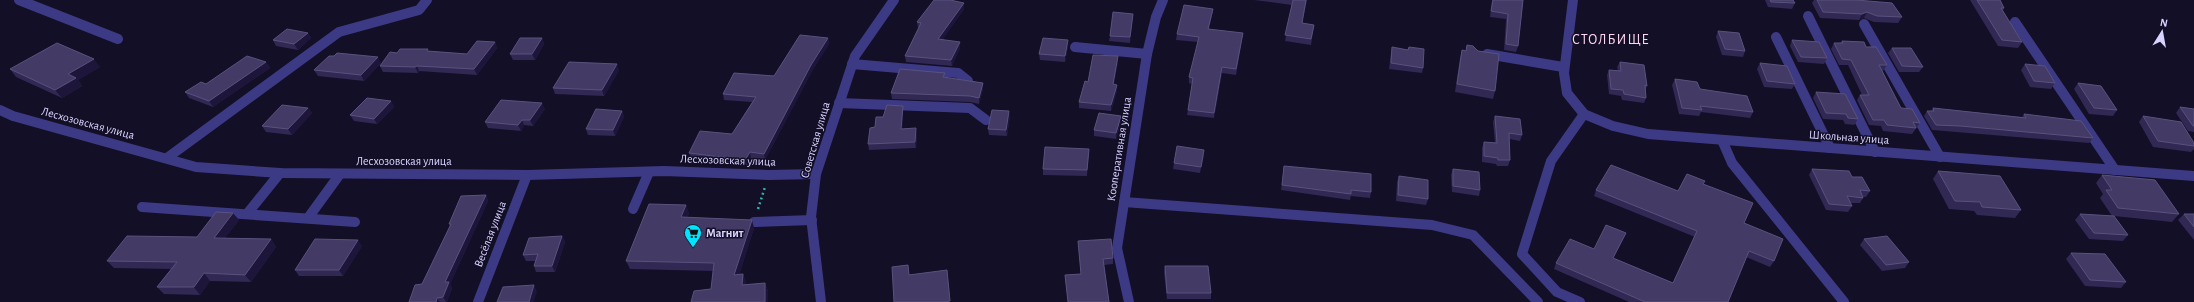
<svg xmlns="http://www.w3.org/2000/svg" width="2194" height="302" font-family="'Alegreya Sans',sans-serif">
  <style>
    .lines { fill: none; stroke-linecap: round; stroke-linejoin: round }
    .path { stroke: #2fb8b0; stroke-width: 2.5; stroke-dasharray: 2 3; stroke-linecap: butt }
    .minor { stroke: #3d3a85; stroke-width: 10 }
    .wall { fill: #312854 }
    .shaded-wall { fill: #1d163a }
    .building { fill: #433a66; stroke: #5a527e }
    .labels { text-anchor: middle; stroke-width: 3; stroke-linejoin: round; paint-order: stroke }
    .street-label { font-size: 12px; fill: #d9d4ff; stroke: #130f26 }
    .poi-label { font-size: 12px; font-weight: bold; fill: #d9d4ff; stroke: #130f26; text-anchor: start }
    .quarter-label { font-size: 14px; letter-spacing: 1px; fill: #ffd6f0; stroke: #130f26 }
  </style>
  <rect width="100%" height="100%" fill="#130f26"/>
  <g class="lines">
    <polyline class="path" points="758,209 765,187"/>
    <g class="minor">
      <polyline points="19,0 118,39"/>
      <polyline points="1573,0 1564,73 1567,93 1584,114 1551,161 1522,254 1557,292 1580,302"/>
      <polyline points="1808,16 1875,152"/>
      <polyline points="2015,22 2115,170"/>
      <polyline points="1864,24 1940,157"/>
      <polyline points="1776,37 1830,148"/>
      <polyline points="1075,47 1147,54"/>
      <polyline points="1487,54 1563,67"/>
      <polyline points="852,64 958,73 968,81"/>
      <polyline points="839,103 970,108 986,120"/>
      <polyline points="0,110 13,116 196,167 280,173 527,175 664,171 769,175 816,174"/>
      <polyline points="1584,114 1613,126 1648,134 2194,176"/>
      <polyline points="1722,140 1732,163 1844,302"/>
      <polyline points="167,158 339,32 419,10 427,0"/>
      <polyline points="1124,202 1432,225 1473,235 1538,302"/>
      <polyline points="142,207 355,222"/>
      <polyline points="633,209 649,172"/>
      <polyline points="247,214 280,173"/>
      <polyline points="308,218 340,174"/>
      <polyline points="754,222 812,220"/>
      <polyline points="478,302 527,175"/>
      <polyline points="821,302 811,217 816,174 855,56 894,0"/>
      <polyline points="1129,302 1117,248 1147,54 1156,17 1163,0"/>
    </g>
  </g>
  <g class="wall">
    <polygon points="1254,0 1307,0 1302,23 1314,25 1311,45 1285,41 1292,5"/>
    <polygon points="1492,0 1523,0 1518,46 1516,52 1504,50 1506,19 1490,17"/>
    <polygon points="1765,0 1793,0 1795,3 1792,9 1768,7"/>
    <polygon points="1814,0 1856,0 1902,17 1898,23 1874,22 1864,18 1859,20 1820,18 1812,3"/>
    <polygon points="1970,0 2000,0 2004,8 2003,11 2022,42 2018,48 1998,46"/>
    <polygon points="964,9 942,40 960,48 952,66 906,62 905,56 919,28 918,28 917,22"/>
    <polygon points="1213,9 1212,15 1209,29 1242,39 1236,75 1222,73 1214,118 1187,115 1192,84 1189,83 1189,77 1198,42 1176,40 1177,34"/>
    <polygon points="1133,14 1130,43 1109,41 1110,36"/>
    <polygon points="1718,31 1745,51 1743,57 1722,55 1716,37"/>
    <polygon points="308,33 311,38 298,50 276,46 273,40"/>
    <polygon points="542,38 544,44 535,60 513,60 510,54"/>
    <polygon points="828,38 829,44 812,71 765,160 751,158 747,165 691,158 689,153 732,134 752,102 724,100 723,94 774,76"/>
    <polygon points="1068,40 1068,46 1065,62 1040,60 1039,54"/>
    <polygon points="1792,40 1827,58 1824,64 1798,62 1790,46"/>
    <polygon points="1842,41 1866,47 1887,65 1883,71 1882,71 1901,108 1920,123 1912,134 1883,131 1881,126 1869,125 1857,100 1860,95 1862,95 1848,65 1839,65 1831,49 1834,43 1840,43"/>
    <polygon points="495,42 497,48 477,75 419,71 418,73 383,72 380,66 397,53 429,51 467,54"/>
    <polygon points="1467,45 1495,91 1493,99 1455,92 1460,58 1462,50 1466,51"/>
    <polygon points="1392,47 1408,50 1409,47 1423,68 1422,73 1389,69 1391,53"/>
    <polygon points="1892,48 1923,67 1919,72 1899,72 1888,53"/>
    <polygon points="1118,56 1118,62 1114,84 1117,91 1111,111 1079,108 1079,102 1088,82"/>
    <polygon points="266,62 270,68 213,107 189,98 185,92"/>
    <polygon points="1620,62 1647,86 1645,90 1646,98 1644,103 1622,100 1621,96 1609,94 1607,75 1609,70 1618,71 1617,67"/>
    <polygon points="381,63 364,81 318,76 314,70"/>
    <polygon points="1760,63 1795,84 1792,89 1764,87 1757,69"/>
    <polygon points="2025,64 2055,83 2051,89 2030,87 2021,70"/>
    <polygon points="100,67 78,80 82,86 62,98 16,77 10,69"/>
    <polygon points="619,70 604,96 555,94 553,88"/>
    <polygon points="946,77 983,83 983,89 979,104 970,102 892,99 891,93"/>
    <polygon points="1675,79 1700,89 1753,112 1750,118 1701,112 1699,116 1679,114 1672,85"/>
    <polygon points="2078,83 2117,110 2113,116 2089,114 2074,89"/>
    <polygon points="1816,92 1858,119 1854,125 1845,124 1843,120 1823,119 1813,98"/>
    <polygon points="391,101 394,107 377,124 354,121 350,115"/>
    <polygon points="2180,107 2194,109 2194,132 2188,131 2176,113"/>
    <polygon points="308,108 312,113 292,135 266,132 262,126"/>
    <polygon points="1933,108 2022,117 2024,114 2093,138 2089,143 1956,132 1932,130 1924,116 1927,111 1931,111"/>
    <polygon points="545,109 533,126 524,125 521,131 488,128 485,122"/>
    <polygon points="622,111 624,117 615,136 588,135 586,129"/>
    <polygon points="903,112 902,129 917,134 916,148 869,150 868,144 875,127 883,117"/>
    <polygon points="1010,116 1007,136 989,135 988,129"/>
    <polygon points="1121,116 1121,122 1116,139 1094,136 1094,130"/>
    <polygon points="1495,116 1522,135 1520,141 1509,139 1510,160 1508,166 1497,166 1496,164 1482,162 1482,148 1484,142 1495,143 1493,122"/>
    <polygon points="2143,116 2194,143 2194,149 2191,152 2153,147 2139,122"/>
    <polygon points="1089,149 1087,176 1043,175 1043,169"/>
    <polygon points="1204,155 1200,173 1173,169 1174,163"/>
    <polygon points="1284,166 1371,192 1370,198 1351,196 1350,200 1281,190"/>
    <polygon points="1453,169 1480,190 1479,196 1452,192 1451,175"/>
    <polygon points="1812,169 1852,177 1870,191 1866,197 1863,197 1863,198 1860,203 1850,203 1852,206 1848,212 1826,210 1809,175"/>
    <polygon points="1938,171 2021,210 2015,218 1977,215 1974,211 1949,209 1933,179"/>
    <polygon points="2102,175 2179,214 2172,222 2114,216 2128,235 2123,241 2089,239 2075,220 2080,214 2112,216 2100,198 2103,194 2096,183"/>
    <polygon points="1399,176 1428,199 1426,205 1396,201 1397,182"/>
    <polygon points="1703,184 1744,223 1774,261 1770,267 1746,257 1728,302 1629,302 1554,269 1556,263 1594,249 1626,233 1613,258 1673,283 1695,237 1594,196 1596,190 1678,191"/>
    <polygon points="486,195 488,201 450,284 452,288 447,302 409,302 422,284 450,226 449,224"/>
    <polygon points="686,205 689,214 687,217 754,228 739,275 743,274 746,283 745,285 765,283 768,291 768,302 691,302 711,289 713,271 630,269 626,261"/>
    <polygon points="2184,214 2194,214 2194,240 2178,220"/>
    <polygon points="239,220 225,238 271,239 276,247 251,282 210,281 200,295 164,294 157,287 171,269 114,268 107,261 197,237"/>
    <polygon points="562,236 565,242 555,272 536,272 534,266 536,261 526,261 523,255"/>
    <polygon points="1864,239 1909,262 1905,268 1882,271 1860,245"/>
    <polygon points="1078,241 1113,258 1113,264 1104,265 1109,302 1068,302 1065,275 1081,274"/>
    <polygon points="362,246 343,276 299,276 295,270"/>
    <polygon points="2071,253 2126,282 2121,288 2085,286 2066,259"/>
    <polygon points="1165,266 1211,293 1211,299 1167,299 1164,272"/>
  </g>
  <g class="shaded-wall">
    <polygon points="964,3 964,9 939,45 938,39"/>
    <polygon points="1213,9 1212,15 1208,35 1208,29"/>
    <polygon points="1867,12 1864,18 1859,20 1862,14"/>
    <polygon points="1133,14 1133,19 1130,43 1130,37"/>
    <polygon points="308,33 311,38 298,50 294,44"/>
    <polygon points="542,38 544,44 535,60 532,54"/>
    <polygon points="828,38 829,44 812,71 765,160 764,154 811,65"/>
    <polygon points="1068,40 1068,46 1065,62 1065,56"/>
    <polygon points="495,42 497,48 477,75 474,69"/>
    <polygon points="960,42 960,48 952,66 951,60"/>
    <polygon points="1118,56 1118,62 1113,90 1113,84"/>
    <polygon points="378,57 381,63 364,81 361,75"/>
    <polygon points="94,59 100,67 78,80 82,86 62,98 55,90 68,74"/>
    <polygon points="266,62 270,68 213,107 209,101"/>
    <polygon points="617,64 619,70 604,96 602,90"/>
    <polygon points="417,66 419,71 418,73 415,67"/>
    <polygon points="1222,67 1222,73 1214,118 1214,113"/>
    <polygon points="983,83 983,89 979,104 979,98"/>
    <polygon points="1117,85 1117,91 1111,111 1111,105"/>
    <polygon points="391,101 394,107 377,124 374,119"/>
    <polygon points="542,103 545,109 533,126 530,120"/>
    <polygon points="903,106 903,112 902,135 901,129"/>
    <polygon points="308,108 312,113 292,135 288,129"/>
    <polygon points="622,111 624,117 615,136 613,130"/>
    <polygon points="1009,111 1010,116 1007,136 1006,130"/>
    <polygon points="1121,116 1121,122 1116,139 1116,133"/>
    <polygon points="522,120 524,125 521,131 518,125"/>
    <polygon points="916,128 917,134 916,148 915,142"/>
    <polygon points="1089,149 1089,154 1087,176 1087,170"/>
    <polygon points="1204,150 1204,155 1200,173 1201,167"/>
    <polygon points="750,152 751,158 747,165 745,160"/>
    <polygon points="486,195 488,201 450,284 452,288 447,302 446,302 443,297 445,282"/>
    <polygon points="686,205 689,214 684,226 681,217"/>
    <polygon points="233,213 239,220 220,245 214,238"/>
    <polygon points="752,220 754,228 736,284 734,275"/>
    <polygon points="562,236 565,242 555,272 552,266"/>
    <polygon points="271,239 276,247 251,282 245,275"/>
    <polygon points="358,240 362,246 343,276 339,270"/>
    <polygon points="204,273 210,281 200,295 194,287"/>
    <polygon points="743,274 746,283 745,294 742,285"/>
    <polygon points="765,283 768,291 768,302 765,302"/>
    <polygon points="534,285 537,291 534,302 529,302"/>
    <polygon points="437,298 440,302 436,302"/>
  </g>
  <g class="building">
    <polygon points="934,0 950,0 964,3 938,39 960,42 951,60 905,56 921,23 917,22"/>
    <polygon points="1293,0 1306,0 1302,23 1314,25 1311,39 1285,35"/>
    <polygon points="1493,0 1523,0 1518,46 1506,44 1508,14 1491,11"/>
    <polygon points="1770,0 1793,0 1795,3 1771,2"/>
    <polygon points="1817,0 1856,0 1892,3 1902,17 1877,16 1867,12 1862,14 1823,12"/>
    <polygon points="1977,0 2000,0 2004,8 2001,8 2022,42 2002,40"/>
    <polygon points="1184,5 1213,9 1208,29 1243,33 1236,69 1222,67 1214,113 1188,110 1193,78 1189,77 1199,37 1177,34"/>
    <polygon points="1113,12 1133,14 1130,37 1110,36"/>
    <polygon points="287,29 308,33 294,44 273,40"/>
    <polygon points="1718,31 1739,33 1745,51 1725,49"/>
    <polygon points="800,35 828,38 811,65 764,154 750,152 745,160 689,153 700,131 732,134 756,97 723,94 734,73 774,76"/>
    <polygon points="520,38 542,38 532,54 510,54"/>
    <polygon points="1043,38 1068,40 1065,56 1039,54"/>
    <polygon points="1792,40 1819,42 1827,58 1801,57"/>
    <polygon points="477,41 495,42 474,69 417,66 415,67 380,66 390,52 397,53 400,49 428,49 427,51 467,54"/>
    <polygon points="1842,41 1864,42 1866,47 1876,47 1887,65 1879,65 1901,108 1912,109 1920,123 1913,122 1916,128 1887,125 1884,120 1873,120 1860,95 1869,95 1851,60 1842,59 1834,43 1843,43"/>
    <polygon points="57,43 94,59 68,74 76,78 55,90 10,69"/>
    <polygon points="1467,45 1473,46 1478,51 1499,54 1495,91 1457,84 1462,50 1466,51"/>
    <polygon points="1392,47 1408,50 1409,47 1424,49 1423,68 1391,63"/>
    <polygon points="1892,48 1911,48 1923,67 1902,66"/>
    <polygon points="337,53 378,57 361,75 314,70 329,56 334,56"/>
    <polygon points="1093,55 1118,56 1113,84 1117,85 1111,105 1079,102 1085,81 1088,82"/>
    <polygon points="247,56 266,62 209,101 185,92 201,82 206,84"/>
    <polygon points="569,62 617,64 602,90 553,88"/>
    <polygon points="1620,62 1644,65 1647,86 1645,85 1646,98 1624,94 1623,90 1611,89 1609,70 1621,71"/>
    <polygon points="1760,63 1787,66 1795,84 1767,81"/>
    <polygon points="2025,64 2045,66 2055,83 2034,81"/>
    <polygon points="900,69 945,73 943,77 983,83 979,98 970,96 891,93"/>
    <polygon points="1675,79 1697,82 1700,89 1747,96 1753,112 1700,106 1702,110 1682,108"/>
    <polygon points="2078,83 2101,86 2117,110 2094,108"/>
    <polygon points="1816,92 1845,94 1858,119 1848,118 1846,114 1826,113"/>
    <polygon points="367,98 391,101 374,119 350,115"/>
    <polygon points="501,100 542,103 530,120 522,120 518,125 485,122"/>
    <polygon points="282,105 308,108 288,129 262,126"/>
    <polygon points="887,105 903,106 901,129 916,128 915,142 868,144 870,128 875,127 876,117 883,117"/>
    <polygon points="2180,107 2194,109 2194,126 2193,126"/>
    <polygon points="1933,108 2026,118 2024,114 2081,121 2093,138 1960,126 1936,125 1927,111 1934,111"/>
    <polygon points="596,109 622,111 613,130 586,129"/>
    <polygon points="992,110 1009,111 1006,130 988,129"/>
    <polygon points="1099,113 1121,116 1116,133 1094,130"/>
    <polygon points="1495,116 1520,119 1522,135 1509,133 1510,160 1498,160 1498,158 1484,156 1484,142 1497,143"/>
    <polygon points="2143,116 2181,122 2194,143 2194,146 2158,141"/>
    <polygon points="1177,146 1204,150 1201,167 1174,163"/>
    <polygon points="1045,147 1089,149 1087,170 1043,169"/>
    <polygon points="1611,165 1678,191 1687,174 1705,181 1703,184 1753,203 1744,223 1783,239 1774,261 1749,251 1728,302 1645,302 1556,263 1570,239 1594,249 1606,225 1626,233 1613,258 1673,283 1697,231 1596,190"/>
    <polygon points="1284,166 1371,174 1371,192 1351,190 1351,194 1282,185"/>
    <polygon points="1453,169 1479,172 1480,190 1453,186"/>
    <polygon points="1812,169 1849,171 1852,177 1862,177 1870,191 1860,190 1863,198 1847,196 1852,206 1829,204"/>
    <polygon points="1938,171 2000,176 2021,210 1982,207 1980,202 1955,201"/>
    <polygon points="2102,175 2155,180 2179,214 2118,208 2106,190 2112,190"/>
    <polygon points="1399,176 1428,180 1428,199 1398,195"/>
    <polygon points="486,195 445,282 449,282 443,297 437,298 436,302 409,302 415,285 422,284 451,224 449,224 461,196"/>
    <polygon points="649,204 686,205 681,217 752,220 734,275 743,274 742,285 765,283 765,302 691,302 694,291 711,289 714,263 626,261"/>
    <polygon points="216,212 233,213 214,238 271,239 245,275 204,273 194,287 157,287 177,262 107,261 127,236 197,237"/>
    <polygon points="2080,214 2114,216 2128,235 2094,233"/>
    <polygon points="2184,214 2194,214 2194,227"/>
    <polygon points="562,236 552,266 534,266 538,254 523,255 529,238"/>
    <polygon points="1887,236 1909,262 1886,265 1864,239"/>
    <polygon points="315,239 358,240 339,270 295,270"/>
    <polygon points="1111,239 1113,258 1103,259 1109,302 1068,302 1065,275 1081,274 1078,241"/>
    <polygon points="2071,253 2105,254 2126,282 2090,280"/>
    <polygon points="908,265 909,275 947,270 950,301 946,302 894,302 892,267"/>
    <polygon points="1165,266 1208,266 1211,293 1167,293"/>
    <polygon points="534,285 529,302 497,302 503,287"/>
  </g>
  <defs>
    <symbol id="supermarket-pin" viewBox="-11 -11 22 30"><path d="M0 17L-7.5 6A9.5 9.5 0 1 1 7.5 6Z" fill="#00e5ff" stroke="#130f26"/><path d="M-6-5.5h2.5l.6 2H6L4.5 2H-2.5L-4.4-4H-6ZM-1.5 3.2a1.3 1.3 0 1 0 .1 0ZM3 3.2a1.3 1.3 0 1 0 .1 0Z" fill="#111"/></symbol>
  </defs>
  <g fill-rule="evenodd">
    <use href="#supermarket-pin" x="683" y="223" width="20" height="27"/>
  </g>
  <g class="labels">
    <g class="street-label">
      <text transform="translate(88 123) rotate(15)" y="4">Лесхозовская улица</text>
      <text transform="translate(1849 137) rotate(4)" y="4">Школьная улица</text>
      <text transform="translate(815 140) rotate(-74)" y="4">Советская улица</text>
      <text transform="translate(1119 149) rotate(-81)" y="4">Кооперативная улица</text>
      <text transform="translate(728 160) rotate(2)" y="4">Лесхозовская улица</text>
      <text x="404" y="165">Лесхозовская улица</text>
      <text transform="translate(490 234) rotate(-69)" y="4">Весёлая улица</text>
    </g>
    <g class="poi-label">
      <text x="706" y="237">Магнит</text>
    </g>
    <g class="quarter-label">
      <text x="1611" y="44">СТОЛБИЩЕ</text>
    </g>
  </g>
  <g transform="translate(2162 32) rotate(11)" stroke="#130f26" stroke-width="3" paint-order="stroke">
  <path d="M0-3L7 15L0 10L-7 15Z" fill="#d9d4ff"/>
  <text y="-6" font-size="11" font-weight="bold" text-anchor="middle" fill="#d9d4ff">N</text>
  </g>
</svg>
